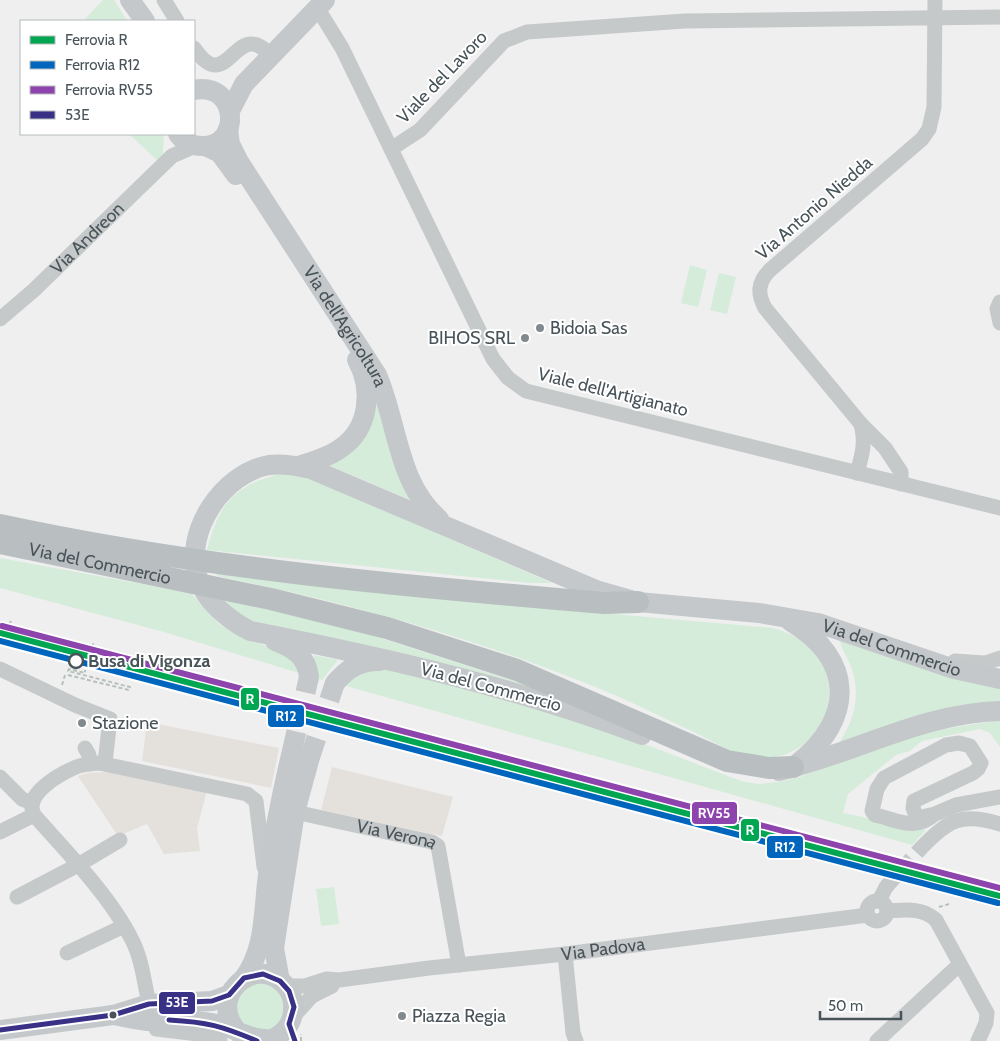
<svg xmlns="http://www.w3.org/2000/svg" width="1000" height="1041" font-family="Cabin,sans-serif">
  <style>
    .commercial { fill: #e4e1dc }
    .green { fill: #d5ecda }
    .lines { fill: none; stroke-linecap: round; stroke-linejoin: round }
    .minor-tunnel { stroke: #c5c8ca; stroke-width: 15; stroke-dasharray: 15 8; stroke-linecap: butt }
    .major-tunnel { stroke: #c5c8ca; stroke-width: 20; stroke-dasharray: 20 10; stroke-linecap: butt }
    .path { stroke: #b6c1bc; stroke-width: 2; stroke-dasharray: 4 2.5; stroke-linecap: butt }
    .minor { stroke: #c6c9ca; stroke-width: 15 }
    .major { stroke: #c4c8ca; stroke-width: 20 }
    .highway { stroke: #b9bfc1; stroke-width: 22 }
    .bus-1-casing { stroke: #fff; stroke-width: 9 }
    .bus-1 { stroke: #393185; stroke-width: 5 }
    .rail-1-casing { stroke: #fff; stroke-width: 10 }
    .rail-2-casing { stroke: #fff; stroke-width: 10 }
    .rail-3-casing { stroke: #fff; stroke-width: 10 }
    .rail-1 { stroke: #00a651; stroke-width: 6 }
    .rail-2 { stroke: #0065bd; stroke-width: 6 }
    .rail-3 { stroke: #8e44ad; stroke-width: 6 }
    .poi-dot { fill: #828a8e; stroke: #fff; stroke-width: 2 }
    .stop-dot { fill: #fff; stroke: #485459; stroke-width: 2.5 }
    .bus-dot { fill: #485459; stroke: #fff; stroke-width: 2 }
    .labels { text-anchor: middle; stroke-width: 4; stroke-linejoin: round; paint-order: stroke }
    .street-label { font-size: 18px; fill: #485459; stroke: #fff }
    .poi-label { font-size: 18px; fill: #485459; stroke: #fff; text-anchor: start }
    .stop-label { font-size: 18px; font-weight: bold; fill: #485459; stroke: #fff; text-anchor: start }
    .line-badge { stroke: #fff; stroke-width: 2 }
    .badge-label { font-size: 14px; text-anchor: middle; font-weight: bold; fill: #fff }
  </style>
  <rect width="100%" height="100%" fill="#efefef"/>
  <g class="commercial">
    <polygon points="147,722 279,748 271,788 142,761"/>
    <polygon points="332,767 453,797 442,836 321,810"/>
    <polygon points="107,772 207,791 197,828 200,851 164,854 147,824 118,836 78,776 88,773"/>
  </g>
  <g class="green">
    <polygon points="103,0 114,0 127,21 83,21"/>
    <polygon points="129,134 164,134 163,153 158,161"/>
    <polygon points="690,265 707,270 698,307 681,303"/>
    <polygon points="719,273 736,277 727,314 710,310"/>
    <polygon points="374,389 413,501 328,465"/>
    <path d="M280,474L310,478L552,583H530L207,550C218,505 234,485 280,474Z"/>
    <polygon points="0,558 191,593 219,624 243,638 284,652 295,662 299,673 164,632 0,588"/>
    <path d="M216,573L499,604L772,628C805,636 831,658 829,695C828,733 795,760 759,758C736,757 714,742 694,732C659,716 624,698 588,684C468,636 344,602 217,576Z"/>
    <polygon points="223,599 343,626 551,693 251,621 237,612"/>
    <path d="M840,639L1000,688V702L839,743C856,718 861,693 850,664C847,656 840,647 840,639Z"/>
    <polygon points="313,655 338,660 322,680 316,678 317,668"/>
    <polygon points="379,667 456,685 621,735 741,781 758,784 778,782 800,777 913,734 1000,720 1000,747 990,733 980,729 922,741 910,751 896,755 848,794 843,813 926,830 912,845 339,684 349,674"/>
    <polygon points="334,887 339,924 321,926 316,889"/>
    <polygon points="274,981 290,1008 272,1032 251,1031 237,1016 237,995 244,986"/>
  </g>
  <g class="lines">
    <polyline class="minor-tunnel" points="886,887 922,847"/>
    <g class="major-tunnel">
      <polyline points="292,751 309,677"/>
      <polyline points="310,757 335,683"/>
    </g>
    <g class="path">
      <polyline points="11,621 9,625 93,647 93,643"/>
      <polyline points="68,675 129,690 130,687 68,671 69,669 85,673 85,670"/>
      <polyline points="62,685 65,675"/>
      <polyline points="939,907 949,904"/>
      <polyline points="301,1041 301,1034"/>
    </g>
    <g class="minor">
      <polyline points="164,0 177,21"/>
      <polyline points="318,9 342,48 493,359 508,378 526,391 1000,508"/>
      <path d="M194,48C222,89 231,43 252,44C260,44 266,51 272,56"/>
      <polyline points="391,149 420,130 504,41 527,32 685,21 1000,17"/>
      <polyline points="1000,302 997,309 1000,323"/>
      <path id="s1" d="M0,319L34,290L172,156L195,146"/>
      <path d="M857,473C862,455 866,443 861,424"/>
      <path d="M901,484V472L885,448L861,424L765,308C757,293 758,282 770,270L922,139L929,129L934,107L935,0"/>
      <polyline points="955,661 985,663 1000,658"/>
      <polyline points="0,669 75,705 110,719 105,763"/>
      <polyline points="85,748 89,755 90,764"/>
      <polyline points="0,777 22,799 32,803"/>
      <path id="s2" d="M295,812L432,842L438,846L459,965"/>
      <path d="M935,814C915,832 898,820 875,815L872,811L877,789L884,778L946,745L959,743L970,746L981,763L978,769L973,773L914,801L913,808L917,818L935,814L956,805L1000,797"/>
      <polyline points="0,832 34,815"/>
      <path d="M922,847C949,820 961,812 1000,824"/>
      <polyline points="17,897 78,865 120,840"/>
      <circle cx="877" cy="911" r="10"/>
      <polyline points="879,901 886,887"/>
      <path d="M887,911C905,910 922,907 936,920L987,1013L986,1023L978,1041"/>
      <polyline points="67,953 124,926"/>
      <polyline points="565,954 573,1033 576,1041"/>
      <path id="s3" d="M286,986H305L327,979L339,980L429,968L565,954L868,915"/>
      <path d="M149,1004C144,982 142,958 131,938C110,896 65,850 34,815C23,794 60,774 76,767C83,764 91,764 99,763L247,794L256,801L264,867"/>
      <polyline points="292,1018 312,996 332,986"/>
      <polyline points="156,1029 198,1034 220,1041"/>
      <polyline points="877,1041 960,964"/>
    </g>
    <g class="major">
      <polyline points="130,0 145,21"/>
      <polyline points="230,111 244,84 325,0"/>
      <path id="s4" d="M228,129L230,144L239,162L377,375C398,423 397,483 439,519"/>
      <path d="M178,134C184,142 192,146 202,146C243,147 238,81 194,90"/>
      <polyline points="205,146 220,153 236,175"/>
      <path d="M298,466C312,462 329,457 341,448C370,428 373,389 357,360"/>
      <path d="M790,621C855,659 855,719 797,764"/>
      <path d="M275,641C293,648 307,656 309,677"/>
      <path d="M335,683C348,668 359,661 380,661"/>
      <path id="s5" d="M642,735C515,687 383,657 250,631C229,620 206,602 198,578C183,532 223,473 269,465C283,463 298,466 311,469L596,590L638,602L759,613L818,623L954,669L1000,679"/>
      <path d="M779,771C853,754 922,713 1000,711"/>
      <path d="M244,978C266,948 263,911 268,875C274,833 282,792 292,751"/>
      <polyline points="280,981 274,948 295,812 310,757"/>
      <path d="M113,1015C124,1017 136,1020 147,1021C172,1022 198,1018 223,1026C240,1031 253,1041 272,1039C284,1034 293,1023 293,1010C294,1001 291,992 285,985C255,952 203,999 240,1034"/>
      <polyline points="0,1030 113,1015 149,1004 212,1001 229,995"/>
    </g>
    <g class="highway">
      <path d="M0,525C199,568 402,586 604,603L638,602"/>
      <path id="s6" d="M0,543L271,599L387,628L517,670L727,761L769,768L793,767"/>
    </g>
    <defs>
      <g id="bus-1">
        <path d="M169,1020C207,1022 222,1026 257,1041"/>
        <polyline points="0,1030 113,1015 149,1004 212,1001 229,995 244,978 263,974 280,981 289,991 294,1007 289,1024 295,1041"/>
      </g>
    </defs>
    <use href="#bus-1" class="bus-1-casing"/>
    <use href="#bus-1" class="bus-1"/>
    <defs>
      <polyline id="rail-1" points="0,633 1000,896"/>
      <polyline id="rail-2" points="0,641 998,903"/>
      <polyline id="rail-3" points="2,626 1000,888"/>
    </defs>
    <use href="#rail-1" class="rail-1-casing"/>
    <use href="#rail-2" class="rail-2-casing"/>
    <use href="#rail-3" class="rail-3-casing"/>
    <use href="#rail-1" class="rail-1"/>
    <use href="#rail-2" class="rail-2"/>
    <use href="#rail-3" class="rail-3"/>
  </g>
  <g class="poi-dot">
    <circle cx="540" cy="328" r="5"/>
    <circle cx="525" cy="338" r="5"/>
    <circle cx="82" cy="723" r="5"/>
    <circle cx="402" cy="1016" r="5"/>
  </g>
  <circle class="stop-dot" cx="76" cy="661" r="7"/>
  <circle class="bus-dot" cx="113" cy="1015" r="4.5"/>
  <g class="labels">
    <g class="street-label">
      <text transform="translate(442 77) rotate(-46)" y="6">Viale del Lavoro</text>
      <text transform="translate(814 208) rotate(-41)" y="6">Via Antonio Niedda</text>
      <text dy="6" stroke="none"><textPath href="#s1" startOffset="119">Via Andreon</textPath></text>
      <text dy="6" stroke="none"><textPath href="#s4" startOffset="231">Via dell'Agricoltura</textPath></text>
      <text transform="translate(613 392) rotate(14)" y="6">Viale dell'Artigianato</text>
      <text dy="6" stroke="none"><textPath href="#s6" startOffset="102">Via del Commercio</textPath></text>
      <text dy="6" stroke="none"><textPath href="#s5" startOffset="1285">Via del Commercio</textPath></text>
      <text transform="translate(491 687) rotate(15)" y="6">Via del Commercio</text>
      <text dy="6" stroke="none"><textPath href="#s2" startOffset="104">Via Verona</textPath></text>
      <text dy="6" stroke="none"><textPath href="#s3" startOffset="320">Via Padova</textPath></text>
    </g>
    <g class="poi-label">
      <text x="550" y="334">Bidoia Sas</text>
      <text x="515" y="344" text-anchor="end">BIHOS SRL</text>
      <text x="92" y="729">Stazione</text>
      <text x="412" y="1022">Piazza Regia</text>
    </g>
    <g class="stop-label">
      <text x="88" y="667">Busa di Vigonza</text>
    </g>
  </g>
  <g class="line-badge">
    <rect x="240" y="687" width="20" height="24" rx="5" fill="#00a651"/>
    <rect x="267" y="704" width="38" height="24" rx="5" fill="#0065bd"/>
    <rect x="691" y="801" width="47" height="24" rx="5" fill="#8e44ad"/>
    <rect x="740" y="818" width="20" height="24" rx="5" fill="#00a651"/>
    <rect x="766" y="835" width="38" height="24" rx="5" fill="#0065bd"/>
    <rect x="158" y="991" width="38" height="24" rx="5" fill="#393185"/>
  </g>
  <g class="badge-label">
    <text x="250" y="704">R</text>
    <text x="286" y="721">R12</text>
    <text x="714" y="818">RV55</text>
    <text x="750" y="835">R</text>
    <text x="785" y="852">R12</text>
    <text x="177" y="1007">53E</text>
  </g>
  <rect x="20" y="20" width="175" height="115" fill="#ffffff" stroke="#b6bbbd"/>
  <rect x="30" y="36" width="25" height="8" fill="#00a651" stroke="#b6bbbd"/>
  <text x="65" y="45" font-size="15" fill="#485459">Ferrovia R</text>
  <rect x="30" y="61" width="25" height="8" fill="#0065bd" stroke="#b6bbbd"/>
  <text x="65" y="70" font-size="15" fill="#485459">Ferrovia R12</text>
  <rect x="30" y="86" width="25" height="8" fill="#8e44ad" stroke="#b6bbbd"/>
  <text x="65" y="95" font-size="15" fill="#485459">Ferrovia RV55</text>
  <rect x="30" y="111" width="25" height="8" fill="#393185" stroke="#b6bbbd"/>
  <text x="65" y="120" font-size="15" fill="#485459">53E</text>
  <path d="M820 1011v8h81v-8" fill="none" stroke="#485459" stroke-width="2.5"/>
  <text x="828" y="1011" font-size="15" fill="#485459" stroke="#ffffff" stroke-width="4" paint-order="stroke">50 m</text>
</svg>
